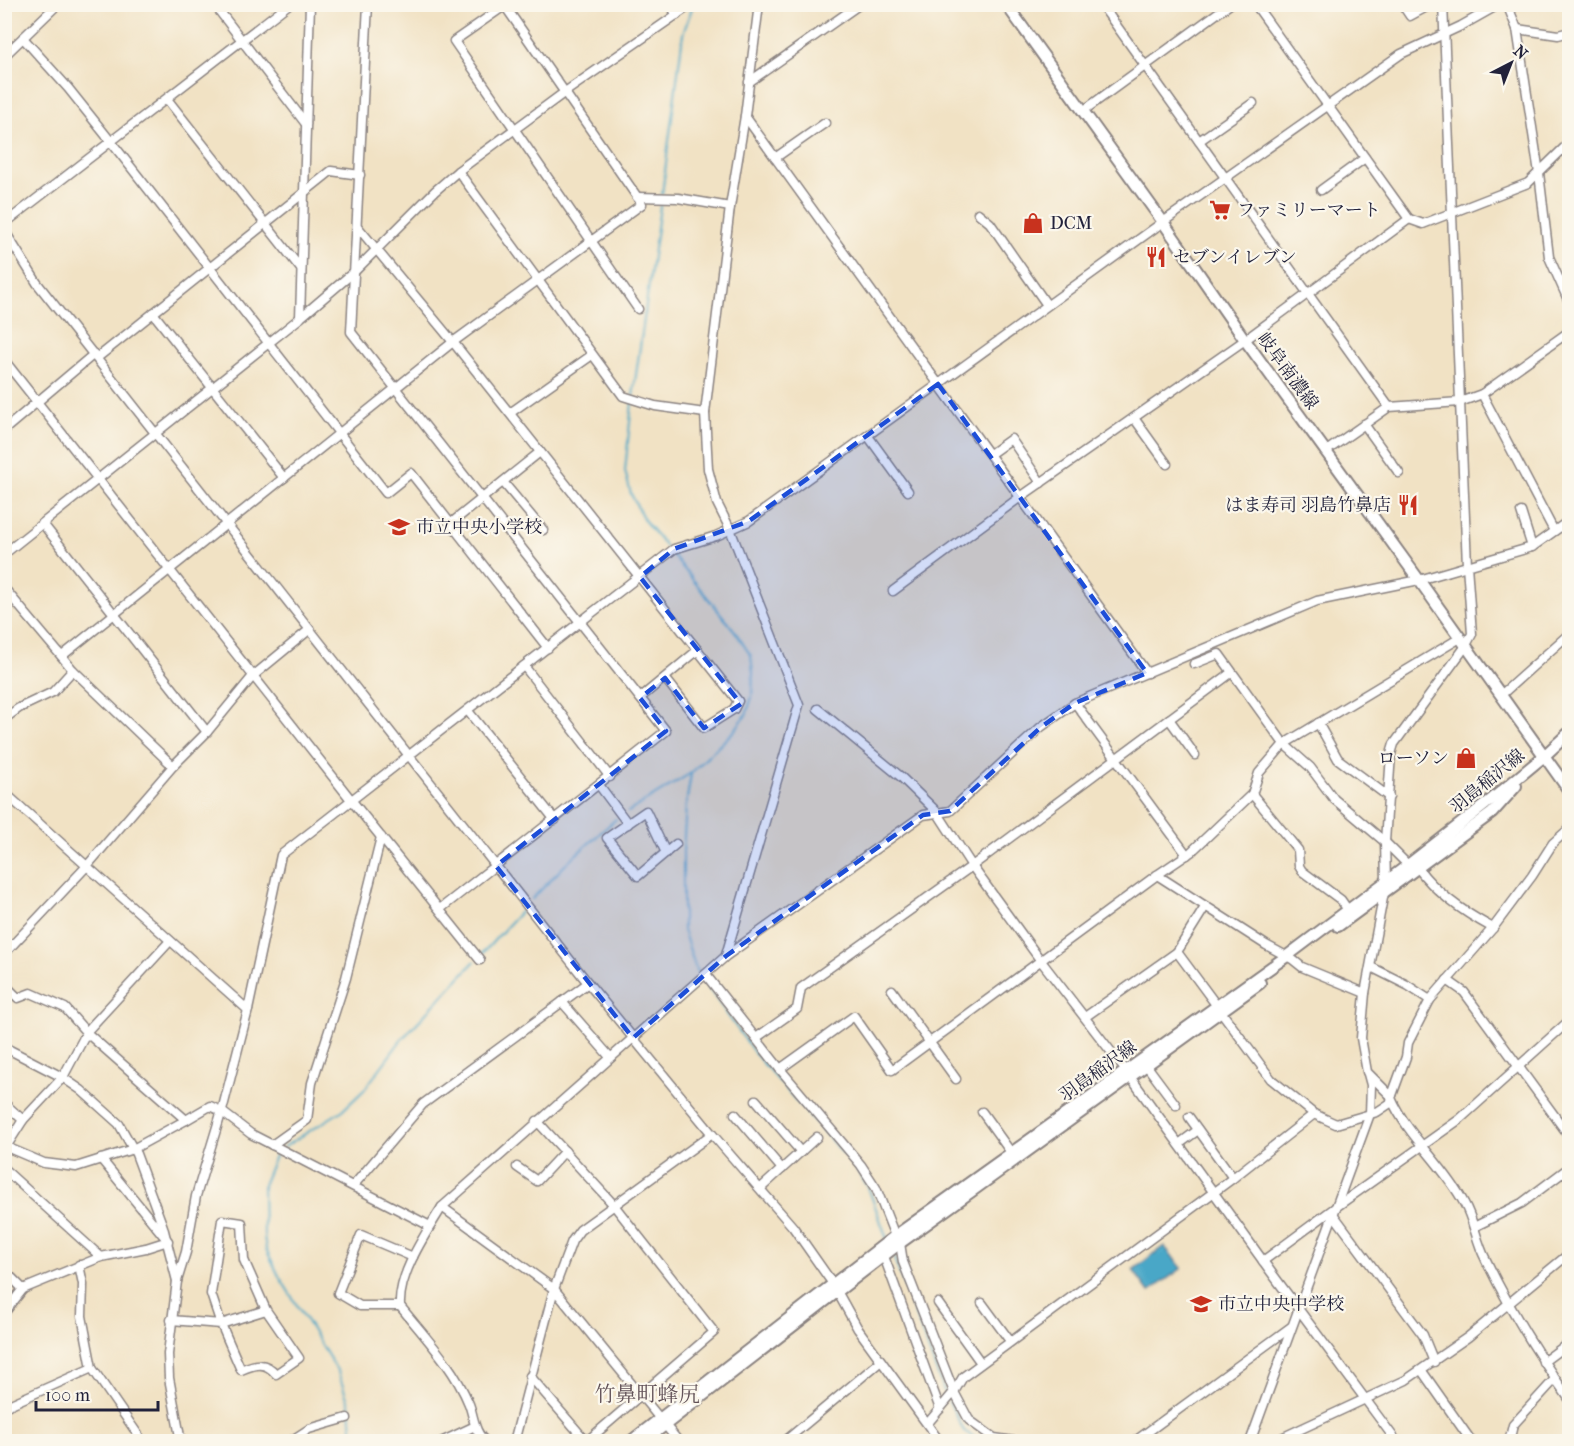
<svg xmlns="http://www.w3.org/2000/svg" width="1574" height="1446" font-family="'IM FELL French Canon','Noto Serif JP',serif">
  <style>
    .water { fill: #48a7c7; stroke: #356481; stroke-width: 1.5 }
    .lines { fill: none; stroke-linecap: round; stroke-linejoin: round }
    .stream { stroke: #48a7c7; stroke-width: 2 }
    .minor-casing { stroke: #8a8280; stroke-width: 11 }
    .major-casing { stroke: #8a8280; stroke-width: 14 }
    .minor { stroke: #fff; stroke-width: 8 }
    .major { stroke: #fff; stroke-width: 10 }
    .marked { fill: #1d4ed8; fill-opacity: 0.2; stroke: #1d4ed8; stroke-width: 4.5; stroke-dasharray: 12 8; stroke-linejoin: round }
    .labels { text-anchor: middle; stroke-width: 4.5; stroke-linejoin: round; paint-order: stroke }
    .poi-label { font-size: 18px; fill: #22223b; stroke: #fbf7ec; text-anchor: start }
    .street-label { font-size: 18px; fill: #22223b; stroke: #fbf7ec }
    .quarter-label { font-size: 21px; fill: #625258; stroke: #fbf7ec }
  </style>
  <rect width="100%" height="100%" fill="#fbf7ec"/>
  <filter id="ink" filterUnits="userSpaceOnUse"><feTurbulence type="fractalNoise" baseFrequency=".0167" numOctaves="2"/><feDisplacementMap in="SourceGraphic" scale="12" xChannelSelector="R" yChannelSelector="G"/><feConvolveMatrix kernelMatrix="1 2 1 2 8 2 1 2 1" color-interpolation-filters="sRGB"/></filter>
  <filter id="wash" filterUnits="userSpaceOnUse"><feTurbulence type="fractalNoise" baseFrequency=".008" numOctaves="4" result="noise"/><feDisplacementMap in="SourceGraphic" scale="24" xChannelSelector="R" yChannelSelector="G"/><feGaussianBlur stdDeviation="1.35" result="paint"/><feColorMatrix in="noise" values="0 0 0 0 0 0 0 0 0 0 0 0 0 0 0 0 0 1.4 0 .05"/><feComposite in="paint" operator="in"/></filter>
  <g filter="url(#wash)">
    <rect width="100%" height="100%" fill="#f1e2c4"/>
    <polygon class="water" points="1164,1246 1182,1268 1149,1292 1133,1270"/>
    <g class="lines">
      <g class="stream">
        <polyline points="662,194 683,34 692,8"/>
        <polyline points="633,396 661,200"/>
        <polyline points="691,774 686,805 683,852 683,930 697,972 756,1055 855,1167 868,1187 887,1239"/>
        <polyline points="628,812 691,773 734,731 746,715 752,697 753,672 751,656 734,630 644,520 631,494 625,471 632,402"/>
        <polyline points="532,899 570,860 616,819"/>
        <polyline points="481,955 522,910"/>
        <polyline points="284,1147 343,1110 364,1090 402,1039 475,961"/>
        <polyline points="275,1156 263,1185 264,1236 266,1249 279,1276 338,1372 350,1407 353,1442"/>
        <polyline points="892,1253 946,1396"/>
        <polyline points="949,1401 964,1431 982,1442"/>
      </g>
    </g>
  </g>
  <g filter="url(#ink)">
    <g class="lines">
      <defs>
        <g id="minor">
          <polyline points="214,4 306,124"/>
          <polyline points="368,4 351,332 666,731 440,909"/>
          <polyline points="507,4 454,41 638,309"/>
          <polyline points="670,4 677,15"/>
          <polyline points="1101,4 1389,407 1460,402 1482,394 1570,331"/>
          <polyline points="1402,4 1410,16 1432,4"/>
          <polyline points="1507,4 1517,29 1539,173 1549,257 1570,304"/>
          <polyline points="1517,29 1558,35 1570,32"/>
          <polyline points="23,38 68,88 112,143 386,493 411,473 548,648"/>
          <polyline points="4,56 58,4"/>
          <polyline points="749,82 860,4"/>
          <polyline points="167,99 301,269"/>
          <polyline points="1083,111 1230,4"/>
          <polyline points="745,116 1147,673"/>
          <polyline points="1199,141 1253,103"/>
          <polyline points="775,158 825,123"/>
          <polyline points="458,171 623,396 655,406 705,413"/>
          <polyline points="1321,190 1365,158"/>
          <polyline points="637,197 678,198 730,207"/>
          <polyline points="978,213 990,223 1047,305"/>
          <polyline points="1409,219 1423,224 1528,183 1570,142"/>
          <polyline points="4,224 289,4"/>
          <polyline points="357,226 453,342 738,701 734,709 704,728 665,678"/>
          <polyline points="4,230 37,283 588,983 712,1134 793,1227 833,1284 858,1329 940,1442"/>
          <polyline points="153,313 284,478"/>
          <polyline points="300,318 310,4"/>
          <polyline points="97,358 331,171 360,175"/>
          <polyline points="4,360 352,801 480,960"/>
          <polyline points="1482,394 1554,531"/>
          <polyline points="510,413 592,355"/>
          <polyline points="1134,418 1167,464"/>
          <polyline points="1364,424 1399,473"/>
          <polyline points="4,430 94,354"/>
          <polyline points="868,436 908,491"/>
          <polyline points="1325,452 1389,407"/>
          <polyline points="990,454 1011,439 1041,483"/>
          <polyline points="503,482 543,530"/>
          <polyline points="1521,512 1532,547"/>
          <polyline points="43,524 207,732"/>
          <polyline points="450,524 540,452"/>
          <polyline points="4,554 300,318 355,271 435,191 458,171 565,92 692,4"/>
          <polyline points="4,588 73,670 173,766"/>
          <polyline points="893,591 1019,498 1245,340 1409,219 1255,4"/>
          <polyline points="62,656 453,342 642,204 505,6"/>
          <polyline points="1194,664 1219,654 1284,744 1310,767 1334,799 1385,842 1408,865"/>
          <polyline points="524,666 610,777"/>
          <polyline points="1501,695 1570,633"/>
          <polyline points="640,698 698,650"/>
          <polyline points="1075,703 1187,855"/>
          <polyline points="818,709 901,777 937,812 972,866 1041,961 1126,1071 1271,1272 1397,1442"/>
          <polyline points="468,711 555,820"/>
          <polyline points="4,719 19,708 53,692 73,670"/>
          <polyline points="1169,719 1195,755"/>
          <polyline points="1318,723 1338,759 1389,797"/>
          <polyline points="599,785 628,824"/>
          <polyline points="4,792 248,1010"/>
          <polyline points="1252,794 1298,850 1299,866 1302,871 1341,900 1348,910"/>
          <path d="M1570,828L1553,843L1532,876L1493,928L1430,1000L1408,1043L1406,1057L1391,1098C1408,1137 1444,1165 1464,1203C1474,1220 1476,1241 1485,1258C1509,1308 1538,1355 1570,1400"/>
          <polyline points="666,853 646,811 607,838 638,876 676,844"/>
          <path d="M1418,868C1437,894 1465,913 1493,928"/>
          <polyline points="1157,875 1266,945 1292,959 1302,967 1365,993"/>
          <polyline points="1205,907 1177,952 1271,1079 1314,1114 1336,1124 1377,1112 1392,1102"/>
          <polyline points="4,954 86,867 173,766 207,732 253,676 309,630"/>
          <polyline points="726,955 799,705 730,529 717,503 708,469 705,413 730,207 745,116 759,4"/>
          <polyline points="1371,967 1407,985 1430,1000"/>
          <polyline points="706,975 780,1069 861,1165 876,1188 895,1236 900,1243 903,1262 954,1392 969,1420 994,1438 1020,1442"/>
          <polyline points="1447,980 1464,992 1570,1137"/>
          <polyline points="4,984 18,998 31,993 65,1008 87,1033 186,1120 210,1106 221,1111 251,1134 430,1226"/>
          <polyline points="892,990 956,1079"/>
          <polyline points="562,1002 610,1057"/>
          <polyline points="1085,1017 1177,952"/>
          <polyline points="756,1038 797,1009 801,988 972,866 1231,673"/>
          <polyline points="4,1047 62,1077 81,1090 119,1124 136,1154 163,1227 177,1281 168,1354 169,1378 181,1442"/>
          <polyline points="1144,1062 1176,1105"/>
          <polyline points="780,1069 854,1016 892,1070 1157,875 1191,852 1252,794 1259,773 1284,744 1460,638"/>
          <polyline points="1392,1095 1389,1094 1367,1072 1361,1038 1365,993 1386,882 1385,842 1391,754 1394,744 1465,647 1472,634 1467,565 1443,4"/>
          <polyline points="756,1100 801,1152"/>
          <polyline points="4,1103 23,1120"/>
          <polyline points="982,1112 1015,1158"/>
          <polyline points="735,1114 782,1169"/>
          <polyline points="1189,1117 1233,1178"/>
          <polyline points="537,1121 613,1204 714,1332 586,1442"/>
          <polyline points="1179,1144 1198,1130"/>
          <polyline points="272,1145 307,1120 312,1083 346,978 381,837"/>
          <polyline points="4,1146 44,1163 76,1167 133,1149 186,1120"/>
          <polyline points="4,1150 23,1120 63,1077 88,1030 170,941"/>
          <polyline points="517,1167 537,1181 565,1151"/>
          <polyline points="4,1169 101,1257"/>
          <polyline points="353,1186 423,1104 588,983"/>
          <polyline points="761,1188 817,1137"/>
          <polyline points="442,1207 554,1289 679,1442"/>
          <polyline points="1333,1214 1423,1335 1434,1362"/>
          <polyline points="1474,1227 1522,1203 1570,1167"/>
          <polyline points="882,1251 940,1409"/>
          <polyline points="1263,1261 1336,1207 1460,1119 1570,1020"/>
          <polyline points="79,1265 83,1284 82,1316 92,1368 143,1442"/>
          <polyline points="4,1270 23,1289 101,1257 146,1248 168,1241 101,1159"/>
          <polyline points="177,1281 186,1252 196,1196 223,1107 248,1010 281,855 674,549 716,536 749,521 1163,222 1401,54 1461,26 1500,4"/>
          <polyline points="938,1303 981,1363"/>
          <polyline points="982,1303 1010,1341"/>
          <polyline points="400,1306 360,1306 338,1293 361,1235 413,1257"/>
          <polyline points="4,1313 23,1289"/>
          <path d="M171,1320L221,1324L266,1310L299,1358L276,1374C265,1361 255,1364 241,1370L221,1324L211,1294L222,1220L242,1223L244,1260L266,1310"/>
          <polyline points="1543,1362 1570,1342"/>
          <polyline points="1422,1371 1472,1442"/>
          <polyline points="530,1376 586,1441"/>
          <polyline points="4,1407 92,1368"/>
          <polyline points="928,1423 954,1392 963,1377 1233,1178 1314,1114"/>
          <polyline points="289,1442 309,1429 347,1418"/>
          <polyline points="441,1442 475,1426"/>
          <path d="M486,1442C474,1433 474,1417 469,1404C454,1367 425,1337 400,1306C398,1274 426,1233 442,1207L726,956L923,815L950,811L1041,727L1075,703L1317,601L1419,580L1532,547L1570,520"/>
          <polyline points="514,1442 554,1289 572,1241 580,1230 712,1134"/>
          <polyline points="784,1442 881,1361"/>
          <polyline points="1134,1442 1291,1327"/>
          <polyline points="1250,1442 1370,1114 1371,1085 1368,1074"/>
          <polyline points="1273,1442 1406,1380 1468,1337 1570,1253"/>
          <polyline points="1509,1442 1513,1425 1555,1379"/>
        </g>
        <g id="major">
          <polyline points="1006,4 1163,222 1245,340 1419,580 1570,792"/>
          <polyline points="1338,926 1492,813 1516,786"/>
          <polyline points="630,1442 895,1236 1287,956 1408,865 1486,804 1543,757 1570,732"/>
          <polyline points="643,1442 900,1243 1260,983"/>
        </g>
      </defs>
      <use href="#minor" class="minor-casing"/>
      <use href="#major" class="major-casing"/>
      <use href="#minor" class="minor"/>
      <use href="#major" class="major"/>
    </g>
  </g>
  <path class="marked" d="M938,384L1147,673L1075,703L1041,727L950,811L923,815L726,956L633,1038L496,866L666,731L640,698L665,678L704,728L741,704L640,577L674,549L749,521Z"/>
  <defs>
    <symbol id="supermarket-bare" viewBox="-9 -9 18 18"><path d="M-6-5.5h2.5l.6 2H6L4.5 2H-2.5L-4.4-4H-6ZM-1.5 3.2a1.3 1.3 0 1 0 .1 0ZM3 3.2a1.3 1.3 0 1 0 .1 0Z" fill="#c8321e" stroke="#fbf7ec" stroke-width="2.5" paint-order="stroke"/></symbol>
    <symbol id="shop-bare" viewBox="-9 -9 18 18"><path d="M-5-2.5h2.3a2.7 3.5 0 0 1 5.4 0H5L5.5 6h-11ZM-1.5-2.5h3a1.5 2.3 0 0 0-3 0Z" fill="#c8321e" stroke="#fbf7ec" stroke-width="2.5" paint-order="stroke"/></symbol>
    <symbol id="restaurant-bare" viewBox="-9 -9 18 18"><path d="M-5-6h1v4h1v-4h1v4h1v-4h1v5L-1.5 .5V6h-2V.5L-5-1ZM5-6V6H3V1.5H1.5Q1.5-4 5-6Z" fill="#c8321e" stroke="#fbf7ec" stroke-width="2.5" paint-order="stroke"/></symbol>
    <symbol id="school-bare" viewBox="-9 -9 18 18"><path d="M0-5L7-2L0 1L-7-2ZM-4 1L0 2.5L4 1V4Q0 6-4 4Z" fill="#c8321e" stroke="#fbf7ec" stroke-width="2.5" paint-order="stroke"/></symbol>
  </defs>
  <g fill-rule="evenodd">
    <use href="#supermarket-bare" x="1205" y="195" width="30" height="30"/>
    <use href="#shop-bare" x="1018" y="208" width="30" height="30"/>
    <use href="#restaurant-bare" x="1141" y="242" width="30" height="30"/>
    <use href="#restaurant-bare" x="1393" y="490" width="30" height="30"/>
    <use href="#school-bare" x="384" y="512" width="30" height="30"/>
    <use href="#shop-bare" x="1451" y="743" width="30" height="30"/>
    <use href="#school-bare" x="1186" y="1289" width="30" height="30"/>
  </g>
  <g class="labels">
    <g class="poi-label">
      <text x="1237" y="216">ファミリーマート</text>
      <text x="1050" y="229">DCM</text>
      <text x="1173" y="263">セブンイレブン</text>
      <text x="1391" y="511" text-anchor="end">はま寿司 羽島竹鼻店</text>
      <text x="416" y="533">市立中央小学校</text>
      <text x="1449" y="764" text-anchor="end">ローソン</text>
      <text x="1218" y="1310">市立中央中学校</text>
    </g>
    <g class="street-label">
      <text transform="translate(1288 371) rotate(54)" y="6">岐阜南濃線</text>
      <text transform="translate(1487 781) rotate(-39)" y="6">羽島稲沢線</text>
      <text transform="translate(1098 1071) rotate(-36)" y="6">羽島稲沢線</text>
    </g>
    <g class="quarter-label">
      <text x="647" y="1401">竹鼻町蜂尻</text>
    </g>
  </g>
  <rect width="1574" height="1446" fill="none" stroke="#fbf7ec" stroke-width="24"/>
  <g transform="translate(1511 63) rotate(42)" stroke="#fbf7ec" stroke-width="4.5" paint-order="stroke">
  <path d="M0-4.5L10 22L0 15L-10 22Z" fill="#22223b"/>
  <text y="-9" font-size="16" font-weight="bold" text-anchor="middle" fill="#22223b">N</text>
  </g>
  <path d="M36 1401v9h122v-9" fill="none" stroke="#22223b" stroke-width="3"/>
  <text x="45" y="1401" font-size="18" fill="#22223b" stroke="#fbf7ec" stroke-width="4.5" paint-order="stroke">100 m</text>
</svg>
